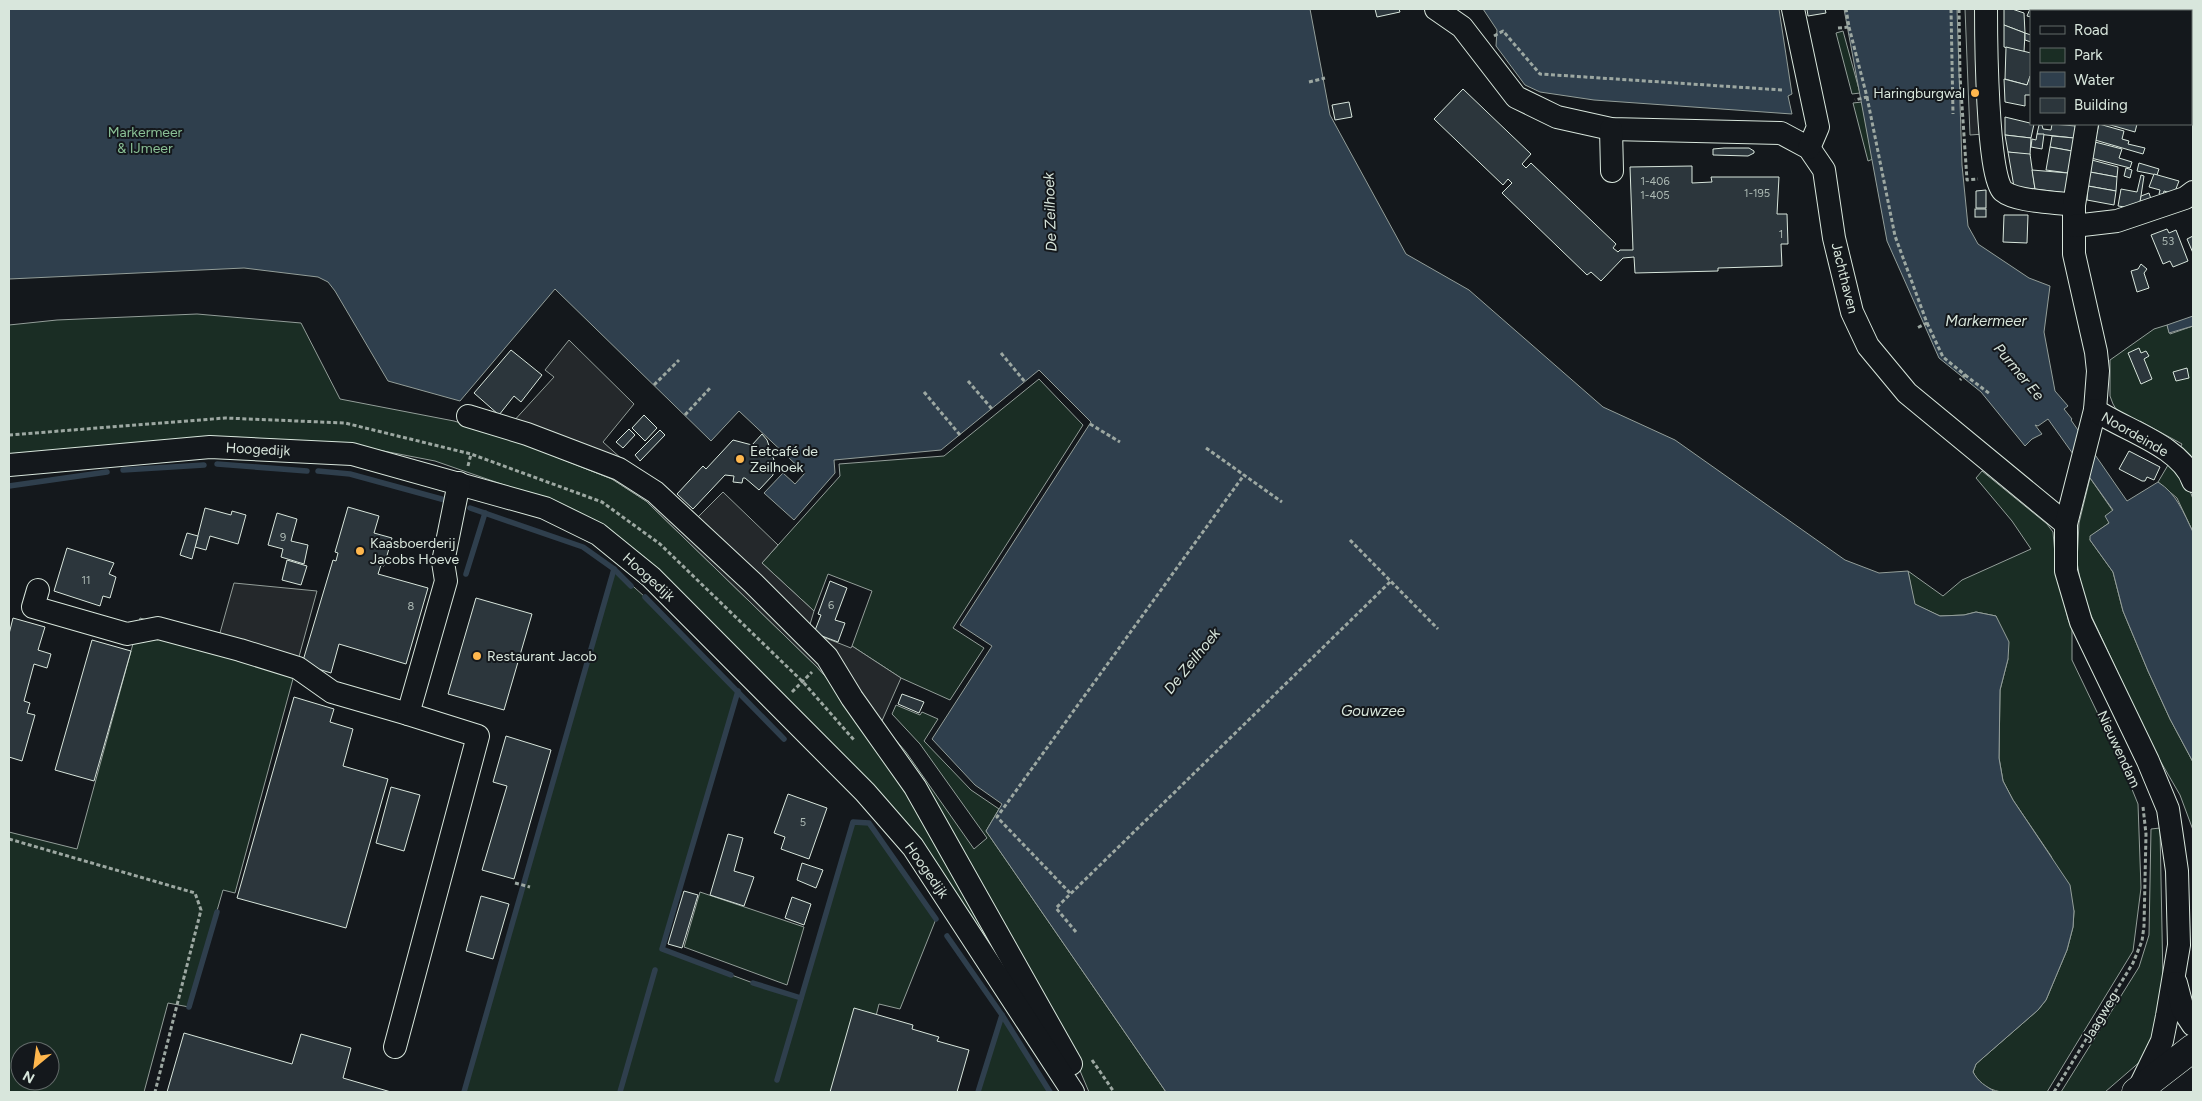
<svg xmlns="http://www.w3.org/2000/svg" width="2202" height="1101" font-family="Figtree,sans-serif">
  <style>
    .green { fill: #1a2d24; stroke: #939e99; fill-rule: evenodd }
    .parking { fill: #24282b; stroke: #939e99 }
    .water { fill: #2f3f4d; stroke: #939e99 }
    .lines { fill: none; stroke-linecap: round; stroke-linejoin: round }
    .stream { stroke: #2f3f4d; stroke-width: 5.5 }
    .building { fill: #2c363c; stroke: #d8e6dc }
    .minor-casing { stroke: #d8e6dc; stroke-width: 24 }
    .major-casing { stroke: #d8e6dc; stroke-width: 29 }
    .path { stroke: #9da8a2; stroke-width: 3; stroke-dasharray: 4 2.5; stroke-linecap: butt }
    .minor { stroke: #14181c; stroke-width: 22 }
    .major { stroke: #14181c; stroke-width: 28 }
    .poi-dot { fill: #ffb74d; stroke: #14181c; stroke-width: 2 }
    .labels { text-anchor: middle; stroke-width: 4; stroke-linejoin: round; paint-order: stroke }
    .number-label { font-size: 11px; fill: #adbab4 }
    .poi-label { font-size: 14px; fill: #d8e6dc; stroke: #14181c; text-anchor: start }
    .park-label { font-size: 14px; fill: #8ac095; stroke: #14181c }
    .street-label { font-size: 14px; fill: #d8e6dc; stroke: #14181c }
    .water-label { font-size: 15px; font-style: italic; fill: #d8e6dc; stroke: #14181c }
  </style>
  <rect width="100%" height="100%" fill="#14181c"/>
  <g class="green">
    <polygon points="1843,31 1860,93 1852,94 1836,33"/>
    <polygon points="1862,102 1873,159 1868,161 1853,103"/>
    <polygon points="197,314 301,323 340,399 454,421 501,435 612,479 646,501 817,667 848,702 911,789 1007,970 986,950 756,671 536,496 435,461 342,443 232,437 9,454 9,325 57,320"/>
    <polygon points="2167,325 2170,334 2193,326 2193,463 2180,448 2182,444 2140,421 2138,424 2116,409 2113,404 2110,396 2110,360 2154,329"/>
    <polygon points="1039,379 1083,425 953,628 984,648 950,700 901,678 852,646 872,591 828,574 814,611 762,563 840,476 839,464 944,456"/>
    <polygon points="2171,460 2189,488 2193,499 2193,532 2177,498 2158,482"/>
    <path d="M1982,471L2047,524L2053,532L2056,566L2068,619L2072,630V660L2121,762L2138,804L2141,888L2133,951L2047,1092C2020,1092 1987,1100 1973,1072L1976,1064L2038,1010L2046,1000L2067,950L2073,927L2074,911L2051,856L2013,800L2003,781L1999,758L2000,690L2008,659L1996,616L1976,612L1964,615L1940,616L1914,604L1908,571L1943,596L1962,580L2031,549L2012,521L1976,478Z"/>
    <polygon points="2090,478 2113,511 2109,523 2091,536 2090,540 2113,572 2123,611 2148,671 2170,719 2193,762 2193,830 2180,795 2154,750 2083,598 2077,562 2079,523"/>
    <polygon points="614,569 645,597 738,691 662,949 753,983 801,998 853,822 869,823 936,919 900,1009 879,1004 857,1092 464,1092"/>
    <path d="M140,618L297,664L235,893L223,890L189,1007L168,1003L144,1092H9V832L77,849ZM20,1051H50V1081H20Z"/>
    <polygon points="896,705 920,715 922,712 938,719 924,741 971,790 999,809 986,831 1166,1092 1089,1092 1078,1066 881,723 906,752 974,849 987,838 920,744 892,714"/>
    <polygon points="2160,828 2163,981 2161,1025 2142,1060 2105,1092 2061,1092 2139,967 2149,935 2151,829"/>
    <polygon points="700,892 804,927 787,985 684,947"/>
    <polygon points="1002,1015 1051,1092 978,1092"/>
  </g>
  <g class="parking">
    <polygon points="1965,9 1979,9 1984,134 1970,135"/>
    <polygon points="569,340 634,404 603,442 633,469 698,517 723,492 778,545 762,563 814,611 808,631 851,648 852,646 901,678 881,723 848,702 817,667 646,501 612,479 501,435 554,377 545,370"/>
    <polygon points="234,583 317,591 297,664 218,640"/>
  </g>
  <g class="water">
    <path d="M9,9H1310L1330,115L1406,254L1469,290L1603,407L1675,440L1845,560L1879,573L1908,571L1915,604L1940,616L1964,615L1976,612L1996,616L2009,642L2008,659L2000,690L1999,758L2003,781L2013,800L2070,885L2074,911L2073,927L2067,950L2046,1000L2038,1010L1976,1064L1973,1072C1979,1083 1985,1085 1995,1092H1166L986,831L1002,804L975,785L932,739L992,646L960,625L1091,422L1039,370L941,450L834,460L835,473L794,520L764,493L783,473L795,484L805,473L739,411L711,441L555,289L460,401L388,381L335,291L328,282L318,277L244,268L9,279Z"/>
    <polygon points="1483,9 1779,9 1792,94 1788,96 1792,114 1594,100 1540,92 1525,85 1496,46 1497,30"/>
    <path d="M1844,9H1957L1962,165L1968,226L1978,244L2029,278L2050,286L2044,332L2055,391L2068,406L2064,409L2072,419L2071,420L2127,501L2158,482C2177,494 2183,512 2193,532V762L2170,719L2148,671L2123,611L2113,572L2090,540V536L2109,523L2105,516L2113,510L2048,419L2038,426L2035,425L2042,434L2032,439L2025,446L1981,392L1939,358L1887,241Z"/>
    <polygon points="2193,316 2193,326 2169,333 2167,325"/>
  </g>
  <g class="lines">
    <g class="stream">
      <polyline points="217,464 307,471"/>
      <polyline points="123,470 204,465"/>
      <polyline points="318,471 350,474 445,500"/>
      <polyline points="9,486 107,472"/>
      <polyline points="470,508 583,547 614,569 631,586"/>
      <polyline points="466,574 485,513"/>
      <polyline points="645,597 784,739"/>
      <polyline points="947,936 1002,1015 1050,1092"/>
      <polyline points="731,975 662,949 738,691"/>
      <polyline points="753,983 801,998"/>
      <polyline points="189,1007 217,912"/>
      <polyline points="777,1080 853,822 869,823 936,919"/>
      <polyline points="464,1092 614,569"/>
      <polyline points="620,1092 655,970"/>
      <polyline points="978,1092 1002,1015"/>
    </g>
  </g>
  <g class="building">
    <polygon points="1375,9 1399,9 1400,12 1377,17"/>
    <polygon points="1807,9 1825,9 1826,13 1808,16"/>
    <polygon points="2004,9 2012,9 2024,13 2025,33 2004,25"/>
    <polygon points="2030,9 2040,9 2047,11 2031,11 2031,17 2027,16"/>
    <polygon points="2069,9 2115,9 2114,11 2075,11"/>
    <polygon points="2145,9 2162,9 2167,11 2144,11"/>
    <polygon points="2162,9 2187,9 2186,11 2167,11"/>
    <polygon points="2004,25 2025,33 2024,52 2004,47"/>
    <polygon points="2025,33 2031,35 2031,42 2025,40"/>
    <polygon points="2006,47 2031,53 2031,76 2027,85 2005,79"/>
    <polygon points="2030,76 2031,95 2025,95 2025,106 2005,102 2004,79 2027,85"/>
    <polygon points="1463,89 1531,154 1522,164 1526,168 1531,163 1616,244 1613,248 1618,252 1620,250 1633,250 1630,167 1692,166 1692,183 1712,182 1711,177 1779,177 1777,214 1787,214 1788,244 1781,244 1782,266 1718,268 1718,271 1635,273 1634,257 1623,258 1601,281 1591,272 1587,275 1502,193 1512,183 1508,179 1503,185 1434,119"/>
    <polygon points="1349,102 1352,117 1335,120 1332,105"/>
    <polygon points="2005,117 2034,124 2031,138 2005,135"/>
    <polygon points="2052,124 2076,126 2074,138 2037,134 2039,125 2042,125 2043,129 2051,130"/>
    <polygon points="2099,124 2124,131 2122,139 2129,141 2128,144 2145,148 2143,154 2095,140"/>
    <polygon points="2107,124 2137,124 2135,132"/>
    <polygon points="2037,134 2044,134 2042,149 2031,147 2032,139 2036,140"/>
    <polygon points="2005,135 2031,138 2030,155 2008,152"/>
    <polygon points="2052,136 2074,138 2072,151 2050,147"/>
    <polygon points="2095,142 2122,149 2119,158 2132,162 2130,168 2091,158"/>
    <polygon points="2050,147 2072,151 2068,173 2046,170"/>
    <polygon points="1724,148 1749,148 1754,151 1754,153 1748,156 1713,155 1713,149"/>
    <polygon points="2008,152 2030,154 2035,189 2014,187"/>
    <polygon points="2092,160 2118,167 2117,177 2090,172"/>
    <polygon points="2139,163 2159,169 2157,175 2137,171"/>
    <polygon points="2126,168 2132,170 2130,178 2124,176"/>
    <polygon points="2032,170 2068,173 2066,193 2035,189"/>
    <polygon points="2090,172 2117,177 2116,191 2088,186"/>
    <polygon points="2154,174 2179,181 2174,194 2164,191 2163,195 2159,194 2160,190 2149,187"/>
    <polygon points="2141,175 2144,176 2139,209 2118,206 2121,189 2137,192"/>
    <polygon points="2088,186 2116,191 2114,205 2087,200"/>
    <polygon points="1986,190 1986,208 1976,208 1976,191"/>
    <polygon points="2149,193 2152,202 2139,208 2141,196"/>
    <rect x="1975" y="209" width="11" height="8"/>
    <polygon points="2004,215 2028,215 2027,243 2003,242"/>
    <polygon points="2167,229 2169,233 2176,230 2188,261 2173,267 2170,261 2163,264 2151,235"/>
    <polygon points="2193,236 2193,253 2187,239"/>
    <polygon points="2141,264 2147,269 2144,273 2149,288 2137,292 2131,271 2138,269"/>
    <polygon points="2139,348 2141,353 2146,351 2149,356 2144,359 2152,379 2141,384 2128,353"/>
    <polygon points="511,350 542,375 521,402 514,396 499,415 474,393"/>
    <polygon points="2187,368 2189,378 2176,381 2173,372"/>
    <polygon points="644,415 657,428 645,441 632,428"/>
    <polygon points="629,429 635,435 623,448 616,442"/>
    <polygon points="660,430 665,435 640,461 635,455"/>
    <polygon points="762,434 767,440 774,460 773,475 759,490 745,478 743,478 742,483 733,482 734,476 725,475 693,509 677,494 703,466 706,469 733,440 752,445"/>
    <polygon points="2129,451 2160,467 2154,480 2147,477 2145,481 2142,481 2119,469"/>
    <polygon points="348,507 379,516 374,533 392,538 384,566 381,565 378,574 428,588 406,664 339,644 331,673 302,664 333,560 336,561 338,553 335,552"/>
    <polygon points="205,508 231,515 232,511 246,515 238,544 210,536 206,550 195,547"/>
    <polygon points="277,513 297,519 291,541 308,545 304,564 281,557 283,549 268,545"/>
    <polygon points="187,533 198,536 192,559 180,555"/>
    <polygon points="67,548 114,563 109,574 116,577 110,598 103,596 100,606 54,591"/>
    <polygon points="287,560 307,566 301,585 282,580"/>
    <polygon points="830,581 847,588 835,620 845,623 838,642 814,633 821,615 818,614"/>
    <polygon points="476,598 532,614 504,710 448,694"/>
    <polygon points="13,618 45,627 38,650 51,654 47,668 34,664 24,701 30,703 27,713 35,715 22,761 9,757 9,634"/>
    <polygon points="92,640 131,651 94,781 55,770"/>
    <polygon points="902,694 924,702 919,713 898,704"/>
    <polygon points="294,697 334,709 330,722 353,729 343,766 388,779 346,928 237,898"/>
    <polygon points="506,736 551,750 514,879 482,870 507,786 493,782"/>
    <polygon points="391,787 420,795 404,851 376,843"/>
    <polygon points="788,794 827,808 809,859 781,849 785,837 774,833"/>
    <polygon points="728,834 743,838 734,871 754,877 744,906 710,895"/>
    <polygon points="802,863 823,870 816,888 797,880"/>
    <polygon points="684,891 698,895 682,948 668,944"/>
    <polygon points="481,896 509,904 493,959 466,951"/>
    <polygon points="792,897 811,904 804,925 785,918"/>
    <polygon points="854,1008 913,1025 912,1029 939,1037 937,1041 969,1050 957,1092 830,1092"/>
    <polygon points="184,1033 292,1064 301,1034 351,1048 343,1078 391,1092 167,1092"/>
  </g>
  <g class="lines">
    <defs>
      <g id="minor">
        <polyline points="1436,9 1462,27 1516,97 1557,117 1611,129 1781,133 1809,148 1824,170 1834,238 1852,312 1868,346 1907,393 2066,524"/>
        <polyline points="1793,9 1818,127 1809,148"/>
        <path d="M1986,9C1986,36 1987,177 2003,191C2016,202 2056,202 2074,205"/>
        <polyline points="2125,11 2127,9"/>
        <polyline points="2087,124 2074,205 2074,254 2096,352 2098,371 2095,410 2066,524 2066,571 2081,622 2148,761 2168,809 2177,871 2179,945 2167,1016 2162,1041 2139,1088"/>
        <polyline points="1611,129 1612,171"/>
        <polyline points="2074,226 2117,221 2185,198 2193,192"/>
        <path d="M2095,410C2124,430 2181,446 2193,481"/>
        <polyline points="468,416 527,434 619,469 655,492 753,583 827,657 852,698 915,787 1071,1064"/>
        <polyline points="9,465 210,447 352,454 545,508 598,534 651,577 865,792 913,847 1073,1092"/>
        <polyline points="38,590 33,607 127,634 158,628 240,650 298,668 332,692 408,714"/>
        <polyline points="2176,983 2183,1010 2193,1025"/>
        <polyline points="395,1047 478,736 408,714 446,581 443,562 459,483"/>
      </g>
      <polyline id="major" points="2136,1092 2193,1048"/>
    </defs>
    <use href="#minor" class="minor-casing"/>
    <use href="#major" class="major-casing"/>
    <g class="path">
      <polyline points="1951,9 1953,114"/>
      <polyline points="1959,9 1960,76 1967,180 1978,179"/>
      <polyline points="1849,27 1867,97 1855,100"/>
      <polyline points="1838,28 1849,27 1846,9"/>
      <polyline points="1494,36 1503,31 1540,74 1782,90"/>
      <polyline points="1309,82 1325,78"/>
      <polyline points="1867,97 1895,236 1927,323 1917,328"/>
      <polyline points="1927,323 1943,357 1965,375 1960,380"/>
      <polyline points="1001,353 1025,382"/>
      <polyline points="1965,375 1990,394"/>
      <polyline points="968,381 992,409"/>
      <polyline points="654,385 679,360"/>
      <polyline points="924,392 960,435"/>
      <polyline points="685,415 711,387"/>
      <polyline points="1090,424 1120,442"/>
      <polyline points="9,435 225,418 345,423 471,454 602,502 660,544 803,682 854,740"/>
      <polyline points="1206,448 1282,502"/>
      <polyline points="468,466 471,454"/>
      <polyline points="1350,540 1438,629"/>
      <polyline points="792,692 812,672"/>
      <polyline points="9,839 195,893 201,910 155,1092"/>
      <polyline points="515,883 530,887"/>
      <polyline points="1070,893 997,817 1244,475"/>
      <polyline points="1076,932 1056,908 1391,581"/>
      <polyline points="1092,1060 1114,1092"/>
      <polyline points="2054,1092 2133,963 2142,941 2144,926 2146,834 2143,807"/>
    </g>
    <use href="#minor" class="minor"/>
    <use href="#major" class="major"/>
  </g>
  <g class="poi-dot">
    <circle cx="1975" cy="93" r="5"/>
    <circle cx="740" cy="459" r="5"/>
    <circle cx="360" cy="551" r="5"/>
    <circle cx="477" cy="656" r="5"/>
  </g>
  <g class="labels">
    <g class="number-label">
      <text x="1655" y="185">1-406</text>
      <text x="1757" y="197">1-195</text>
      <text x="1655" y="199">1-405</text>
      <text x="1781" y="238">1</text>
      <text x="2168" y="245">53</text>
      <text x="283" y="541">9</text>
      <text x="86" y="584">11</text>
      <text x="831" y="609">6</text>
      <text x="411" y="610">8</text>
      <text x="803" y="826">5</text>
    </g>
    <g class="poi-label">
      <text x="1965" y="98" text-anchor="end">Haringburgwal</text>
      <text x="750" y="456">Eetcafé de<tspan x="750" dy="16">Zeilhoek</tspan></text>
      <text x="370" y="548">Kaasboerderij<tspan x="370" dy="16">Jacobs Hoeve</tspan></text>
      <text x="487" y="661">Restaurant Jacob</text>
    </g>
    <g class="park-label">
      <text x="145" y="137">Markermeer<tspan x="145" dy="16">&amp; IJmeer</tspan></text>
    </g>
    <g class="street-label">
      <text transform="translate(1845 278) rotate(76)" y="5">Jachthaven</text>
      <text transform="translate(2135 434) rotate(30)" y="5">Noordeinde</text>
      <text transform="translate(258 449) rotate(3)" y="5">Hoogedijk</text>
      <text transform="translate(649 577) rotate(42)" y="5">Hoogedijk</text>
      <text transform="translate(2119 749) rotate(65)" y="5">Nieuwendam</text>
      <text transform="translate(927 870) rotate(55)" y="5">Hoogedijk</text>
      <text transform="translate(2100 1017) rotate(-59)" y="5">Jaagweg</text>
    </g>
    <g class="water-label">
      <text transform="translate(1050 212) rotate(-92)" y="5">De Zeilhoek</text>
      <text x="1986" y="326">Markermeer</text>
      <text transform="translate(2019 372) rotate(50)" y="5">Purmer Ee</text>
      <text transform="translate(1192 661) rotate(-51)" y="5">De Zeilhoek</text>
      <text x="1373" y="716">Gouwzee</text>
    </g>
  </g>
  <rect width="2202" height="1101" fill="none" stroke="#d8e6dc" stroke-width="20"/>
  <rect x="2030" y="10" width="162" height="115" fill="#14181c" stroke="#626a69"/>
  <rect x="2040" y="26" width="25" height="8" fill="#14181c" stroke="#626a69"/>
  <text x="2074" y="35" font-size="15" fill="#d8e6dc">Road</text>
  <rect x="2040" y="48" width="25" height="15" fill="#1a2d24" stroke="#626a69"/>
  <text x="2074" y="60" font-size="15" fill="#d8e6dc">Park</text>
  <rect x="2040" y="72" width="25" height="15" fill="#2f3f4d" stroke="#626a69"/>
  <text x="2074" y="85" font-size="15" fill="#d8e6dc">Water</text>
  <rect x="2040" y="98" width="25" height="15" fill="#2c363c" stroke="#626a69"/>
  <text x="2074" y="110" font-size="15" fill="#d8e6dc">Building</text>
  <g transform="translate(35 1066) rotate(209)"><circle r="24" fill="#14181c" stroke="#626a69"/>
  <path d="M0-4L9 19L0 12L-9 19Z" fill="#ffb74d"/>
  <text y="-8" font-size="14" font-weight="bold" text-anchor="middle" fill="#d8e6dc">N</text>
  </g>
</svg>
